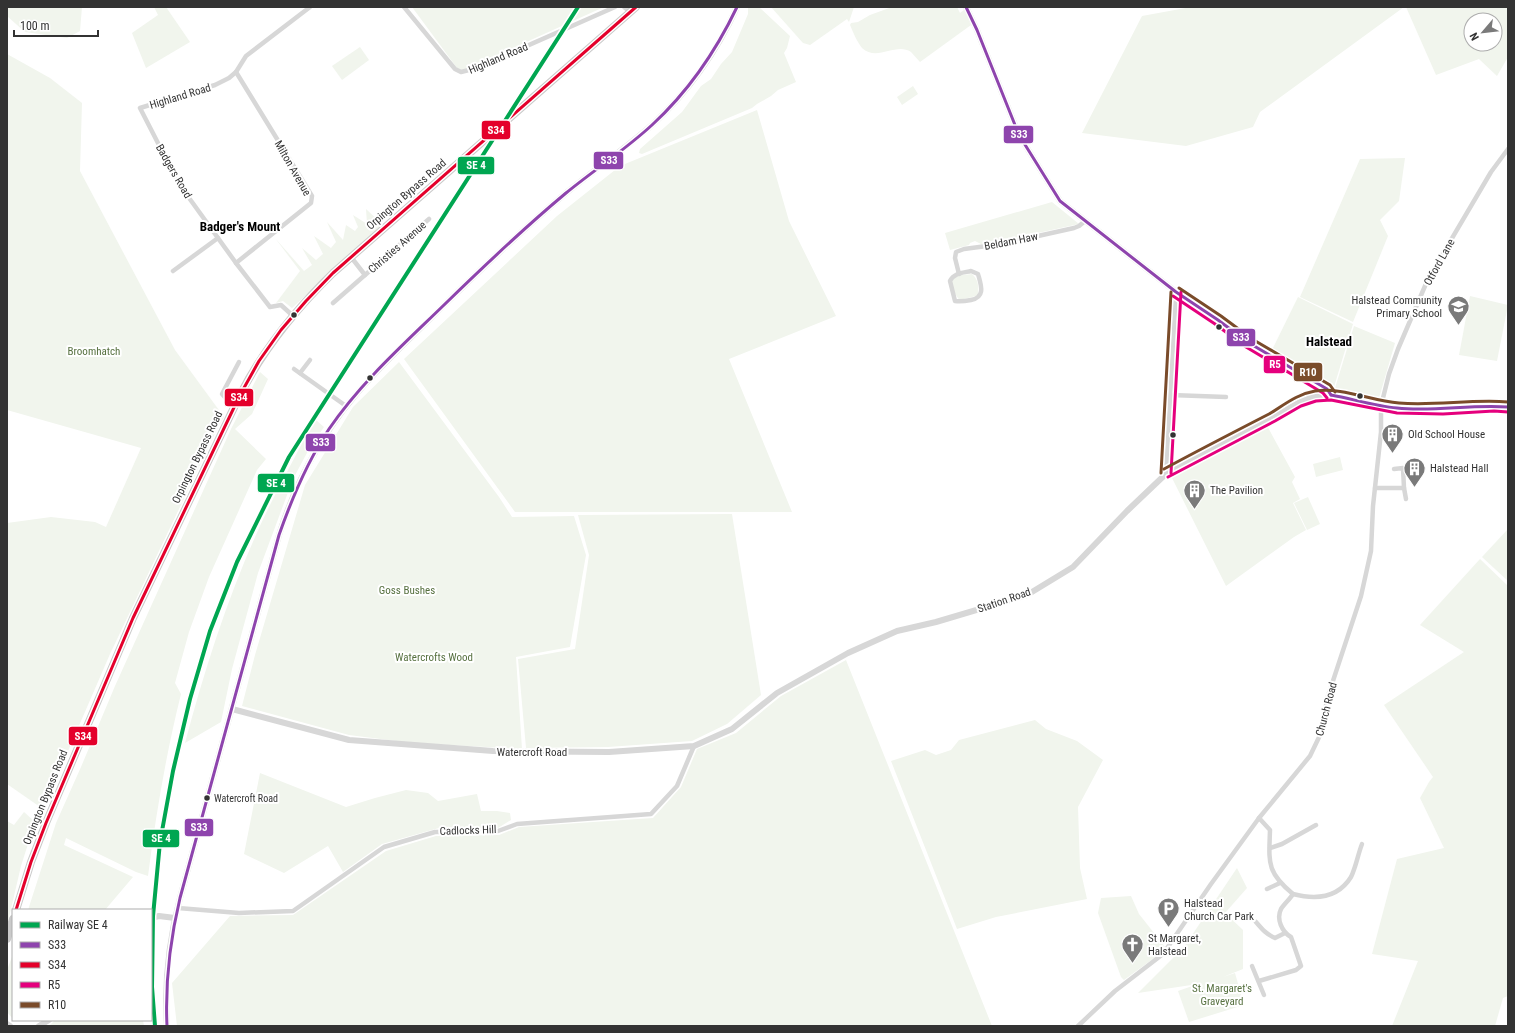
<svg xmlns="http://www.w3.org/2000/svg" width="1515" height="1033" font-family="'Roboto Condensed',sans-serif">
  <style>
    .green { fill: #f1f5ed; fill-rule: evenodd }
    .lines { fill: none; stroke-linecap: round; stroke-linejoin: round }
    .minor { stroke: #d7d7d7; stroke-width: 4.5 }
    .tertiary { stroke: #d7d7d7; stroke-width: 6 }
    .primary { stroke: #cacaca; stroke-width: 8 }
    .bus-1-casing { stroke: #fff; stroke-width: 6 }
    .bus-2-casing { stroke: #fff; stroke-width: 6 }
    .bus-3-casing { stroke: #fff; stroke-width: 6 }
    .bus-4-casing { stroke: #fff; stroke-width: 6 }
    .bus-1 { stroke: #8e44ad; stroke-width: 3 }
    .bus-2 { stroke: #e4002b; stroke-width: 3 }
    .bus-3 { stroke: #e5007d; stroke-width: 3 }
    .bus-4 { stroke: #7a4b2a; stroke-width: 3 }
    .rail-1-casing { stroke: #fff; stroke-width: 7 }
    .rail-1 { stroke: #00a651; stroke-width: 4 }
    .bus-dot { fill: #333; stroke: #fff; stroke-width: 1.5 }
    .labels { text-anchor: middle; stroke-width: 4; stroke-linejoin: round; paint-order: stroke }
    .bus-label { font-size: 10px; fill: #333; stroke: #fff; text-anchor: start }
    .street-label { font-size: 11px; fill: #333; stroke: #fff }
    .poi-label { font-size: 11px; fill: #333; stroke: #fff; text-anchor: start }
    .park-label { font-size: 11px; fill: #56703f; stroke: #fff }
    .quarter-label { font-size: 13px; font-weight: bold; fill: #000; stroke: #fff }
    .line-badge { stroke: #fff; stroke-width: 1.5 }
    .badge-label { font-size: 11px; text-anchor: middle; font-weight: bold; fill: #fff }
  </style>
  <rect width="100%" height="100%" fill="#fff"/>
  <g class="green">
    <polygon points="7,7 82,7 80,31 67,38 25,32 7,16"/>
    <polygon points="154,7 166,7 190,42 146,68 132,33 158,15"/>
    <polygon points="412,7 604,7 460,72"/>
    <polygon points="748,7 759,7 790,36 787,48 784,53 796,82 778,90 771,96 757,104 752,108 642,154 639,153 640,149 682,112 701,86 711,79 721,64 732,52 748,14"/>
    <polygon points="771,7 854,7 849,22 847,19 810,45 803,43"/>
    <path d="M892,7H957L960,13L964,10L971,25L920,62C917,59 914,55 911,52C896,42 877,62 862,48C857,42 853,32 850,25L851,23L858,22L870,15Z"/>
    <polygon points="1191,7 1404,7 1260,112 1253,127 1186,146 1082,133 1142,16"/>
    <path d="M1406,7H1508V57L1497,76L1479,59L1436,75ZM1471,20H1495V44H1471Z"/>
    <polygon points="360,47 369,60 342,80 332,66"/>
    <polygon points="7,54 50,78 82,103 80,171 175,350 224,417 218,427 110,654 43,809 7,784 7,523 51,517 95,522 106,527 141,448 7,410"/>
    <polygon points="913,86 918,94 902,105 897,97"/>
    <polygon points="757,110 789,221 836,316 729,359 792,512 515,512 404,359 557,216 620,166"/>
    <polygon points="1405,158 1399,201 1380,220 1388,236 1353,322 1300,297 1360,159"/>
    <polygon points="1052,202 1079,224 983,245 975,241 970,243 969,245 950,250 945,233"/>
    <polygon points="366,209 383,225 292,308 283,301 276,303 300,271 275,238 304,271 312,265 302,248 316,260 323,254 314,236 331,248 336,242 327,222 343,240 346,225 355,231 358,227 353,215 367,224"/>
    <path d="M972,274C978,279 979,286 978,295L976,296L960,300C955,296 948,281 955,277C959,274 967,275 972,274Z"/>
    <polygon points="1470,296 1508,305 1497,361 1459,355"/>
    <polygon points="1298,297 1353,324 1334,387 1271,352"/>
    <polygon points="1354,326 1395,343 1379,398 1335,388"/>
    <polygon points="399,362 499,497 512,517 574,516 586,555 570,647 516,657 522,749 412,743 349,735 242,706 255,655 305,485 353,407"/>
    <path d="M260,372L268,379L252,414L235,429L266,459L257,470L209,577L189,632L175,683L181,694C166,754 156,814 148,876L136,872L66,838L64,845L133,877L105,910H28L56,823L81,767L115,686L231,429Z"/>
    <path d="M316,420L324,427L308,451L293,479L258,573L232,669L221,722L185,743C210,649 241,556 288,470C297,454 305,435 316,420Z"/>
    <polygon points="1265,422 1295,477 1292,482 1300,499 1293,503 1306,530 1294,537 1226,586 1170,474"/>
    <polygon points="1340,457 1343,470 1316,477 1313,464"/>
    <polygon points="1308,497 1320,524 1307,530 1294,503"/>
    <polygon points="732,514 761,695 727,724 692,741 608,747 526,748 518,659 575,649 589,555 578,515"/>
    <polygon points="1508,529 1508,581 1482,557"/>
    <polygon points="1480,559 1508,586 1508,996 1503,998 1495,1026 1392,1026 1418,961 1372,954 1397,859 1444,848 1420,798 1429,782 1433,777 1384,705 1464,652 1420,625"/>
    <polygon points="846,660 992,1026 177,1026 172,983 230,916 293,915 386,851 436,836 499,835 519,827 653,818 681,787 697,749 736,733 781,696"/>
    <polygon points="1035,720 1046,729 1077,741 1103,760 1078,807 1080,868 1087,899 996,917 957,929 891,761 925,750 936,755 951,750 959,740"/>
    <polygon points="260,773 346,807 375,798 406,790 428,793 438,801 477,794 481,811 497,811 510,813 511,820 498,828 439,828 382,844 343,872 328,846 284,873 244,854"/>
    <polygon points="24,812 35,822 21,866 7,926 7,821 14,825"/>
    <polygon points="1237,868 1247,888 1225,913 1243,930 1243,969 1223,977 1235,973 1244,1005 1189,1022 1178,991 1198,984 1138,993 1184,947"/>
    <polygon points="1131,896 1139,914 1165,947 1161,953 1124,980 1121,977 1098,913 1101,898"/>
    <polygon points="13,954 13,1019 7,1012 7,970"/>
    <polygon points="55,1020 143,1020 144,1026 49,1026"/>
  </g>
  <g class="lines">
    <g class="minor">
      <polyline points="404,7 455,69 461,72 477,68 615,7"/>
      <polyline points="624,7 630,12"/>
      <polyline points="236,72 312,196 311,203 236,263"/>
      <polyline points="351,257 365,275"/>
      <polyline points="173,271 218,238"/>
      <path d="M971,271L978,274C981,285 986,297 971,300C966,301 961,302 955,301L950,281C954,273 962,273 971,271Z"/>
      <polyline points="959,274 955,258 956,252 964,249 1002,244 1074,228 1079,226 1085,221"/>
      <polyline points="333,303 429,219"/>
      <polyline points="292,315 281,305 270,307 236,263 179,184 140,108 215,85 229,78 236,72 246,56 310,7"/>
      <polyline points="294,369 346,406"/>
      <polyline points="300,373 310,360"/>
      <polyline points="1171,395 1226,397"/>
      <polyline points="234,407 222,394 239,362"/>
      <polyline points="1166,473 1176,292"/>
      <polyline points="1375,488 1404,488 1403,468 1394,469"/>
      <polyline points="1404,488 1406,499"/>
      <polyline points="1270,848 1282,844 1316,825"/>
      <polyline points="1267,889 1280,883"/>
      <path d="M1293,894C1316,900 1338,898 1351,877C1356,867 1358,854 1362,844"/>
      <polyline points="178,908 239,913 293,911 384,847 435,832 498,831 517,824 651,814 677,786 694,746"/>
      <path d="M1256,922C1262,929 1266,934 1275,938L1285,933"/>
      <polyline points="1252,966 1264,995"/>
      <path d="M1259,981L1296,970L1301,966L1291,937C1282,932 1276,919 1281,909C1284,904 1290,899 1293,894C1266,872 1269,862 1270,830L1259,818"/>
      <polyline points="1078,1026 1115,991 1163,954 1211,884 1259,818 1310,756 1322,731 1327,699 1361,596 1371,551 1373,506 1381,432 1381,406 1389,374 1398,349 1428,279 1491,172 1508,149"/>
    </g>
    <g class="tertiary">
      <polyline points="966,7 977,30 1019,135 1060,201 1176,292 1218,320 1249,343 1327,389 1331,395"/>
      <polyline points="232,709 349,740 493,751 609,752 694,746 732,729 777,693 848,653 897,631 936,622 1027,595 1073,567 1127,511 1170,470 1273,417 1305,399 1315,396 1331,395 1397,408 1443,409 1494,406 1508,407"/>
      <polyline points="151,918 159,916 175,918"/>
      <polyline points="7,1024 10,1026"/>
      <polyline points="39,1026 49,1020"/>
      <path d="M167,1026C164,982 169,940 180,898L279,535C295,485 319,438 353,398C379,366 411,338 440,309C481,269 522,230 566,193C594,170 625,149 652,125C688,92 717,51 737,7"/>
    </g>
    <g class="primary">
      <path d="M16,910L31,862L46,823L133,618L240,395C264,348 295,310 333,273L636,7"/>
      <polyline points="7,939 13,919"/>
    </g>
    <defs>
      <g id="bus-1">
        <polyline points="966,7 977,30 1019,135 1060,201 1176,292 1218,320 1249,343 1327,389 1331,395"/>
        <path d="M1331,395C1353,399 1375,406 1397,408C1434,412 1471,404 1508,407"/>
        <path d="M167,1026C165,982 170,940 180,898L279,535C292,498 307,462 329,429C361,382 404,344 445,304C484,266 524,228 566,193C594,170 625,150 652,125C689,91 716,51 737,7"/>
      </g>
      <polyline id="bus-2" points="16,910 31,862 46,823 133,618 240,395 259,361 281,330 306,301 333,273 636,7"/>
      <g id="bus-3">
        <polyline points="1173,296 1215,324 1246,347 1323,393 1327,398"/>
        <polyline points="1171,473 1181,292"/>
        <polyline points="1168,477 1275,421 1301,406 1316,401 1331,400 1397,413 1443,414 1494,411 1508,412"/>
      </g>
      <g id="bus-4">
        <polyline points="1179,288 1221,316 1252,339 1330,385 1335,392"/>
        <path d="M1164,469C1199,450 1234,432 1269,414C1284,405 1297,394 1315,391C1343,387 1371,401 1399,403C1435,406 1472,399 1508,402"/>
        <polyline points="1161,473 1171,292"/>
      </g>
    </defs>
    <use href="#bus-1" class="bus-1-casing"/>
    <use href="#bus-2" class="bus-2-casing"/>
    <use href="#bus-3" class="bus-3-casing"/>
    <use href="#bus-4" class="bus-4-casing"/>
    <use href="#bus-1" class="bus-1"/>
    <use href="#bus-2" class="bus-2"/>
    <use href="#bus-3" class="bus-3"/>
    <use href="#bus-4" class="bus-4"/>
    <defs>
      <polyline id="rail-1" points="155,1026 152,987 153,916 160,842 173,771 190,699 210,631 237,562 289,457 578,7"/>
    </defs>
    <use href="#rail-1" class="rail-1-casing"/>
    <use href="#rail-1" class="rail-1"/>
  </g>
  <defs>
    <symbol id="school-pin" viewBox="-11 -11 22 30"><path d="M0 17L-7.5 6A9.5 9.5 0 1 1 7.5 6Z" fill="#7a7a7a" stroke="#fff"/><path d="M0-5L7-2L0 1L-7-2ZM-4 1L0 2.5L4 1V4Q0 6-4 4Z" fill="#fff"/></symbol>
    <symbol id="building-pin" viewBox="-11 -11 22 30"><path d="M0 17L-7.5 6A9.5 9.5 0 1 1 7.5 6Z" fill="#7a7a7a" stroke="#fff"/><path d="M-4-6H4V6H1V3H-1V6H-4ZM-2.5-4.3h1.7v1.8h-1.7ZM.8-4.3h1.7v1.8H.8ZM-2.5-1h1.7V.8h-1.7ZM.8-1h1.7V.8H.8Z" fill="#fff"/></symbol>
    <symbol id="parking-pin" viewBox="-11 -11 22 30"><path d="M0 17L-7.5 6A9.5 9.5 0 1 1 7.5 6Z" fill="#7a7a7a" stroke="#fff"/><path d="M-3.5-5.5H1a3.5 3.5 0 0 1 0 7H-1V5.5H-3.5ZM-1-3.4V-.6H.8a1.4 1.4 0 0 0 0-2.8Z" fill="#fff"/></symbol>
    <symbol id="church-pin" viewBox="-11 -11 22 30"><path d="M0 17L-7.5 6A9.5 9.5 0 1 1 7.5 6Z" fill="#7a7a7a" stroke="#fff"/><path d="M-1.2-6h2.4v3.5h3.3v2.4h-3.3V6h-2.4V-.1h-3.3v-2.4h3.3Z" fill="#fff"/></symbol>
  </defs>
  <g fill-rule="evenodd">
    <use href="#school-pin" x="1446" y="294" width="25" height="34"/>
    <use href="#building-pin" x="1380" y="422" width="25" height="34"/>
    <use href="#building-pin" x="1402" y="456" width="25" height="34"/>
    <use href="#building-pin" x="1182" y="478" width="25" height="34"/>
    <use href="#parking-pin" x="1156" y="896" width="25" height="34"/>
    <use href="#church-pin" x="1120" y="932" width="25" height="34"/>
  </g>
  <g class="bus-dot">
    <circle cx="294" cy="315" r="3.5"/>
    <circle cx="1219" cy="327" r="3.5"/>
    <circle cx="370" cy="378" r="3.5"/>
    <circle cx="1360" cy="396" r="3.5"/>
    <circle cx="1173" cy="435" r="3.5"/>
    <circle cx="207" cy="798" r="3.5"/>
  </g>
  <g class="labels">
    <g class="bus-label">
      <text x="214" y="802">Watercroft Road</text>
    </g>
    <g class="street-label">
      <text transform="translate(498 58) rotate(-23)" y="4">Highland Road</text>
      <text transform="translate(180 96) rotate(-17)" y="4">Highland Road</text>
      <text transform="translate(293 168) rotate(60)" y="4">Milton Avenue</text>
      <text transform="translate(174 171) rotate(60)" y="4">Badgers Road</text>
      <text transform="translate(406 194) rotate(-41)" y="4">Orpington Bypass Road</text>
      <text transform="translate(1011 241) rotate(-11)" y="4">Beldam Haw</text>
      <text transform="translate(397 247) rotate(-41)" y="4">Christies Avenue</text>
      <text transform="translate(1439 262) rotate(-61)" y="4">Otford Lane</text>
      <text transform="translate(197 457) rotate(-64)" y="4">Orpington Bypass Road</text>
      <text transform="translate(1004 600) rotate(-19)" y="4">Station Road</text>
      <text transform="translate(1326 709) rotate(-75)" y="4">Church Road</text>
      <text x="532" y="756">Watercroft Road</text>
      <text transform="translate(45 797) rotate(-68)" y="4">Orpington Bypass Road</text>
      <text transform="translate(468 830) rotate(-2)" y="4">Cadlocks Hill</text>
    </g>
    <g class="poi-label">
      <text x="1442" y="304" text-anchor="end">Halstead Community<tspan x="1442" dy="13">Primary School</tspan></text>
      <text x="1408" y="438">Old School House</text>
      <text x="1430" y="472">Halstead Hall</text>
      <text x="1210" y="494">The Pavilion</text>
      <text x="1184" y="907">Halstead<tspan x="1184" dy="13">Church Car Park</tspan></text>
      <text x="1148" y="942">St Margaret,<tspan x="1148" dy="13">Halstead</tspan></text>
    </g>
    <g class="park-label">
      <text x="94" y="355">Broomhatch</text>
      <text x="407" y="594">Goss Bushes</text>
      <text x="434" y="661">Watercrofts Wood</text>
      <text x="1222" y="992">St. Margaret's<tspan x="1222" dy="13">Graveyard</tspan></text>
    </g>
    <g class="quarter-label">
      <text x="240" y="231">Badger's Mount</text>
      <text x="1329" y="346">Halstead</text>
    </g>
  </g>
  <g class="line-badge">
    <rect x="481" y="120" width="30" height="20" rx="4" fill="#e4002b"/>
    <rect x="1003" y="125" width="31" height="19" rx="4" fill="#8e44ad"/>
    <rect x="593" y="151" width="31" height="19" rx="4" fill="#8e44ad"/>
    <rect x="457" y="156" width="38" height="19" rx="4" fill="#00a651"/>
    <rect x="1226" y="328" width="30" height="19" rx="4" fill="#8e44ad"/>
    <rect x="1263" y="355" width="23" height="19" rx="4" fill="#e5007d"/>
    <rect x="1293" y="362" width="30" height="20" rx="4" fill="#7a4b2a"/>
    <rect x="224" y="388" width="30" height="19" rx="4" fill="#e4002b"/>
    <rect x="305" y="433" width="31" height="19" rx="4" fill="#8e44ad"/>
    <rect x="257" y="473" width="38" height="20" rx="4" fill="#00a651"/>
    <rect x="68" y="726" width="30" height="20" rx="4" fill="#e4002b"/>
    <rect x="184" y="818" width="30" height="19" rx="4" fill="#8e44ad"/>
    <rect x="142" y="829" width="38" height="19" rx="4" fill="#00a651"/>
  </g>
  <g class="badge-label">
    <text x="496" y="134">S34</text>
    <text x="1019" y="138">S33</text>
    <text x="609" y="164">S33</text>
    <text x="476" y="169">SE 4</text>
    <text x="1241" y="341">S33</text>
    <text x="1275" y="368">R5</text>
    <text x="1308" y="376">R10</text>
    <text x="239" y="401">S34</text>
    <text x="321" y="446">S33</text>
    <text x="276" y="487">SE 4</text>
    <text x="83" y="740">S34</text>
    <text x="199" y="831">S33</text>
    <text x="161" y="842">SE 4</text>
  </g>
  <rect width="1515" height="1033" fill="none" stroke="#333333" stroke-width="16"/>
  <rect x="12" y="909" width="140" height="112" fill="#ffffff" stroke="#adadad"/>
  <rect x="20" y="922" width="20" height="6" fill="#00a651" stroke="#adadad"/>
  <text x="48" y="929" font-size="12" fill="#333333">Railway SE 4</text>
  <rect x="20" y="942" width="20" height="6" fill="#8e44ad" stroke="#adadad"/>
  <text x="48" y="949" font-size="12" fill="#333333">S33</text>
  <rect x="20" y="962" width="20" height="6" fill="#e4002b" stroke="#adadad"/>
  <text x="48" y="969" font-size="12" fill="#333333">S34</text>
  <rect x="20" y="982" width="20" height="6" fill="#e5007d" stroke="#adadad"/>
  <text x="48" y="989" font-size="12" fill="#333333">R5</text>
  <rect x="20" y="1002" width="20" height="6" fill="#7a4b2a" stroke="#adadad"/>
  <text x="48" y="1009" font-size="12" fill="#333333">R10</text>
  <g transform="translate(1483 32) rotate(242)"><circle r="19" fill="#ffffff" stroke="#adadad"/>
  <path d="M0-3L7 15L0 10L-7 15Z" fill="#7a7a7a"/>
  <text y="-6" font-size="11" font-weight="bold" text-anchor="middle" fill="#333333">N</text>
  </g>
  <path d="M14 30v6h84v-6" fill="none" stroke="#333333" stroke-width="2"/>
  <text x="20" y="30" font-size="12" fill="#333333" stroke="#ffffff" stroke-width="3" paint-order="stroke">100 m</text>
</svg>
